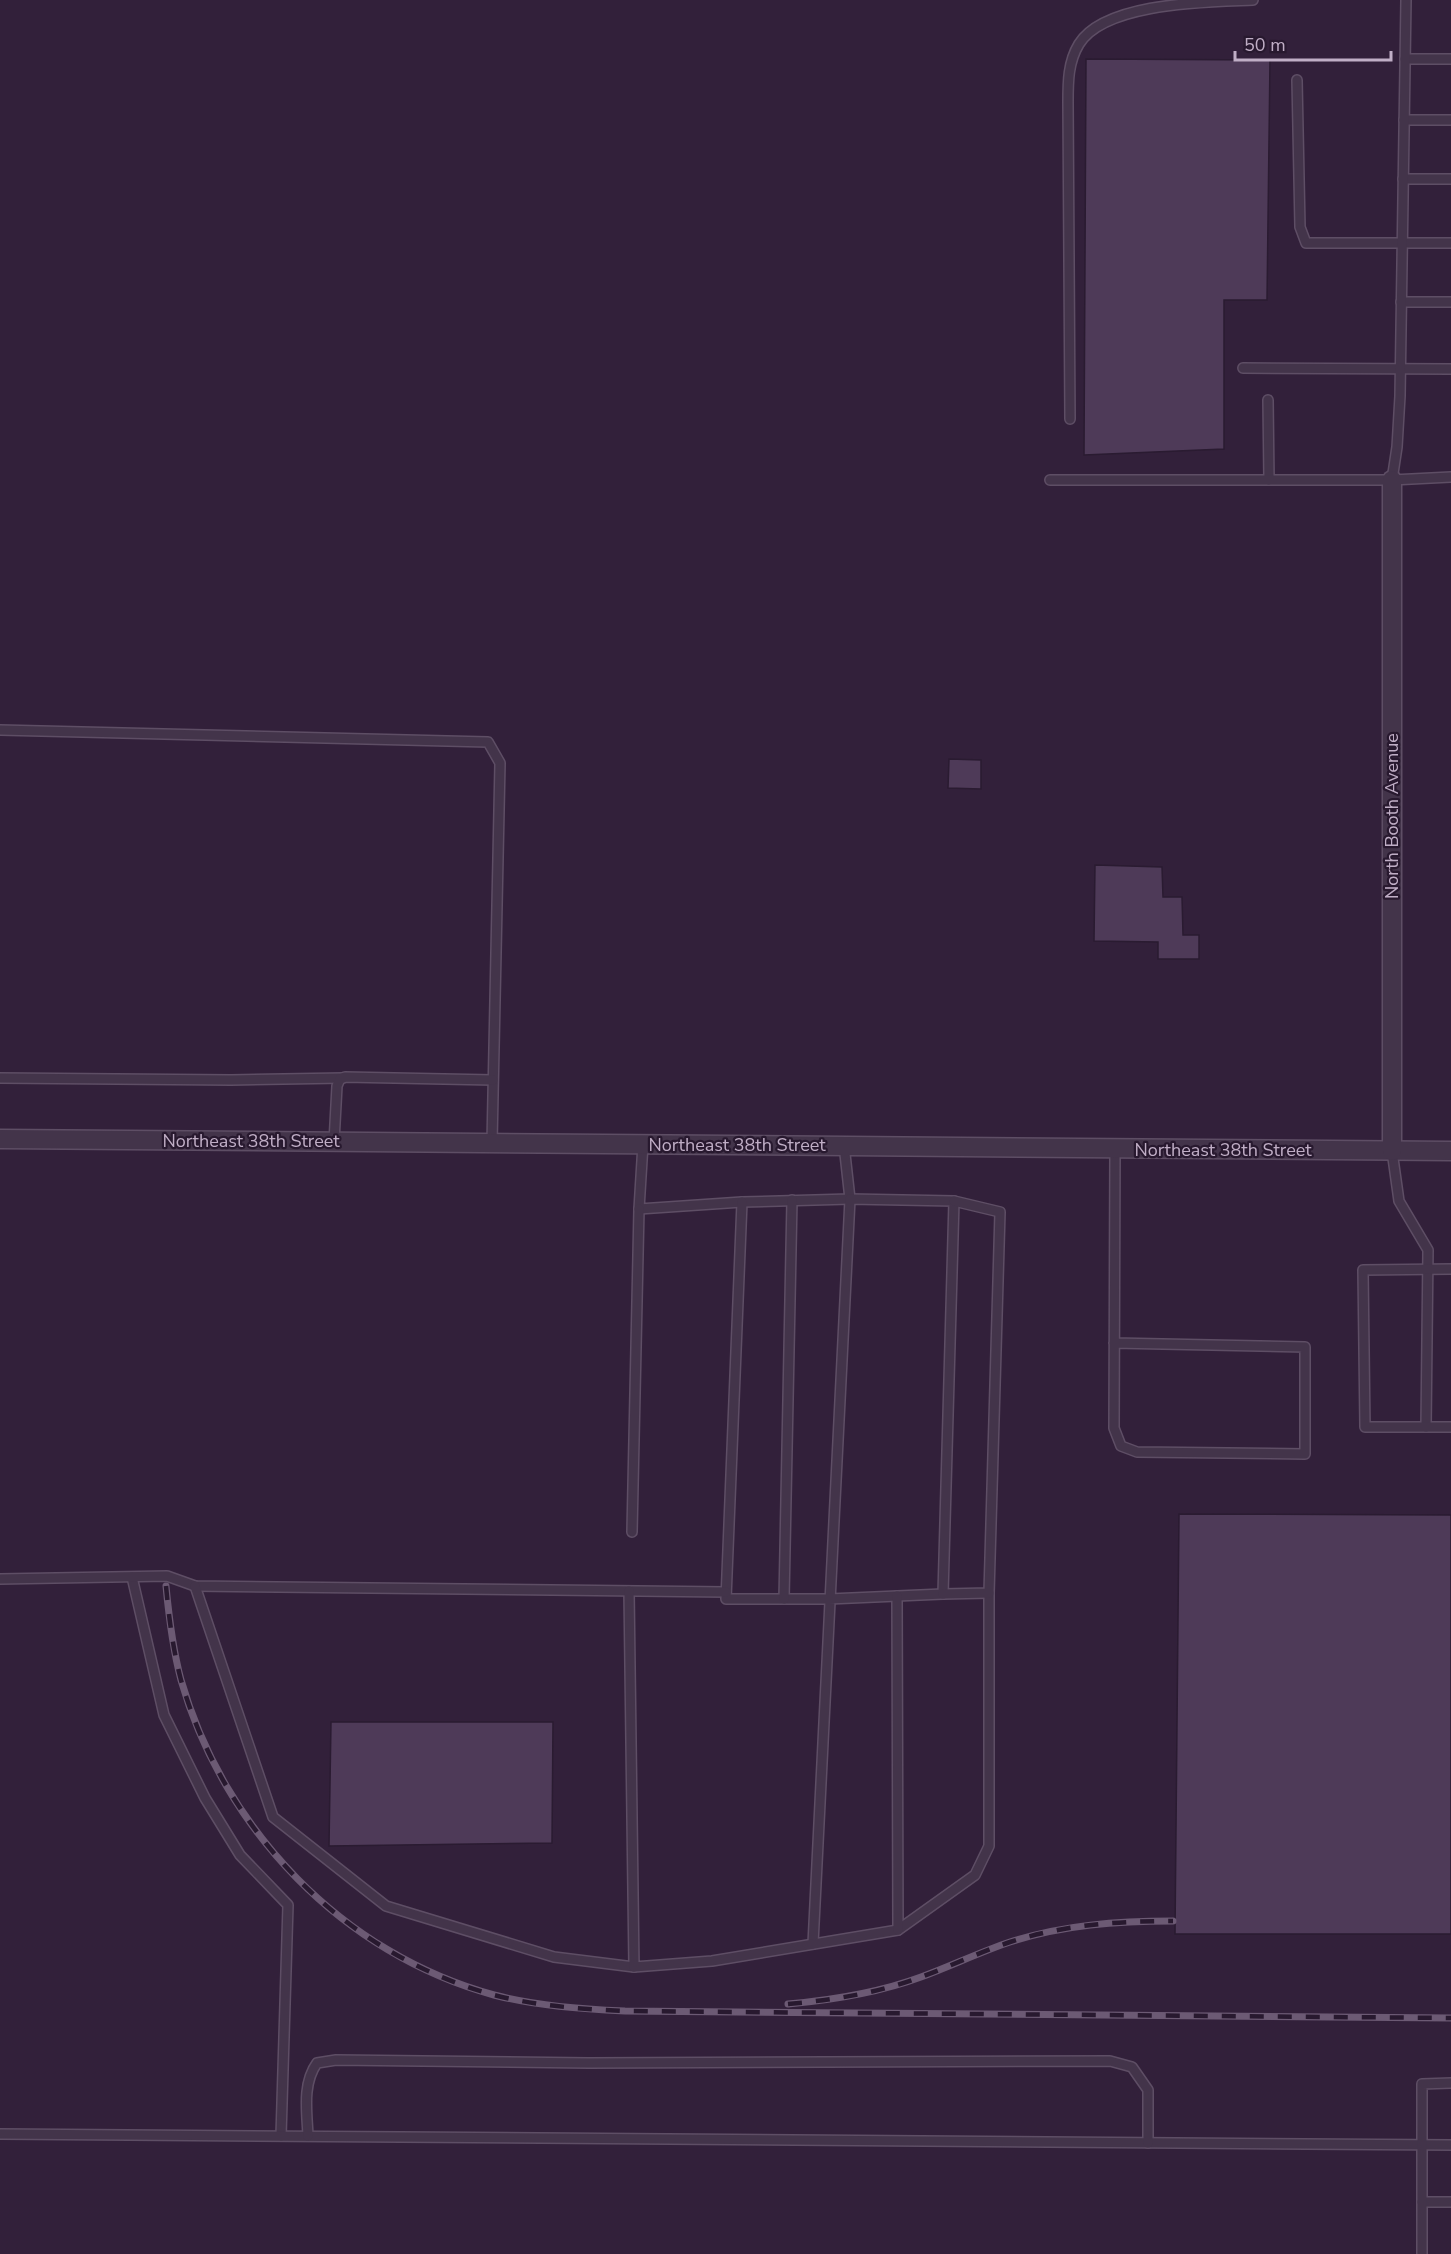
<svg xmlns="http://www.w3.org/2000/svg" width="1451" height="2254" font-family="'Nunito Sans',sans-serif">
  <style>
    .building { fill: #4e3a58; stroke: #2a1b31; stroke-width: 1.5 }
    .lines { fill: none; stroke-linecap: round; stroke-linejoin: round }
    .service-casing { stroke: #5e4e65; stroke-width: 12 }
    .minor-casing { stroke: #5e4e65; stroke-width: 21 }
    .service { stroke: #43344a; stroke-width: 9 }
    .minor { stroke: #43344a; stroke-width: 18 }
    .rail-casing { stroke: #6c5a74; stroke-width: 7 }
    .rail { stroke: #28192f; stroke-width: 4.5; stroke-dasharray: 14; stroke-linecap: butt }
    .labels { text-anchor: middle; stroke-width: 4.5; stroke-linejoin: round; paint-order: stroke }
    .street-label { font-size: 18px; fill: #c0aec6; stroke: #28192f }
  </style>
  <rect width="100%" height="100%" fill="#32203a"/>
  <g class="building">
    <polygon points="1086,59 1270,60 1267,300 1224,300 1224,449 1084,455"/>
    <polygon points="949,759 981,760 981,789 948,788"/>
    <polygon points="1095,865 1162,867 1163,897 1182,897 1183,935 1199,935 1199,959 1158,959 1158,942 1094,941"/>
    <polygon points="1179,1514 1451,1515 1451,1934 1175,1934"/>
    <polygon points="331,1722 553,1722 552,1843 329,1846"/>
  </g>
  <g class="lines">
    <defs>
      <g id="service">
        <polyline points="1405,59 1451,59"/>
        <polyline points="1297,80 1300,227 1306,243 1451,243"/>
        <polyline points="1404,120 1451,120"/>
        <polyline points="1403,179 1451,179"/>
        <polyline points="1401,302 1451,302"/>
        <polyline points="1243,368 1451,369"/>
        <polyline points="1268,400 1269,480"/>
        <path d="M1070,419L1068,102C1068,82 1068,62 1079,44C1105,2 1208,2 1253,0"/>
        <polyline points="1050,480 1392,480 1451,477"/>
        <polyline points="1392,480 1397,447 1400,396 1406,0"/>
        <polyline points="0,730 488,742 500,763 492,1143"/>
        <polyline points="0,1078 231,1080 343,1078"/>
        <polyline points="334,1142 337,1086 340,1079 345,1077 493,1080"/>
        <polyline points="643,1144 639,1209 742,1202 850,1199 844,1145"/>
        <polyline points="1392,1151 1399,1201 1428,1250 1426,1427"/>
        <polyline points="742,1202 726,1599 829,1599 943,1594 954,1201 850,1199 813,1944"/>
        <polyline points="1451,1269 1363,1270 1365,1427 1451,1427"/>
        <polyline points="1114,1343 1305,1347 1305,1454 1137,1452 1121,1446 1114,1428 1115,1149"/>
        <polyline points="632,1532 639,1209"/>
        <polyline points="132,1577 164,1715 205,1798 240,1855 288,1905 281,2136"/>
        <polyline points="0,1579 167,1576 195,1586 726,1592"/>
        <polyline points="195,1586 273,1817 386,1906 554,1957 634,1967"/>
        <polyline points="629,1591 634,1967 712,1961 898,1930 975,1875 989,1846 989,1593"/>
        <polyline points="943,1594 989,1593 1000,1212 954,1201"/>
        <polyline points="897,1596 898,1930"/>
        <polyline points="784,1599 792,1200"/>
        <polyline points="0,2134 1451,2145"/>
        <path d="M308,2136C307,2112 302,2084 317,2063L336,2060L589,2063L1110,2061L1132,2067L1148,2090V2143"/>
        <polyline points="1422,2202 1451,2202"/>
        <polyline points="1422,2254 1422,2084 1451,2083"/>
      </g>
      <g id="minor">
        <polyline points="0,1139 1451,1151"/>
        <polyline points="1392,1151 1392,480"/>
      </g>
    </defs>
    <use href="#service" class="service-casing"/>
    <use href="#minor" class="minor-casing"/>
    <use href="#service" class="service"/>
    <use href="#minor" class="minor"/>
    <defs>
      <g id="rail">
        <path d="M166,1586C169,1618 173,1650 181,1680C224,1830 343,1954 494,1995C537,2006 581,2009 625,2011L1451,2018"/>
        <path d="M788,2004C833,2000 878,1993 921,1977C951,1966 980,1952 1010,1942C1063,1925 1117,1921 1173,1921"/>
      </g>
    </defs>
    <use href="#rail" class="rail-casing"/>
    <use href="#rail" class="rail"/>
  </g>
  <g class="labels">
    <g class="street-label">
      <text transform="translate(1392 816) rotate(-90)" y="6">North Booth Avenue</text>
      <text x="251" y="1147">Northeast 38th Street</text>
      <text x="737" y="1151">Northeast 38th Street</text>
      <text x="1223" y="1156">Northeast 38th Street</text>
    </g>
  </g>
  <path d="M1235 51v9h156v-9" fill="none" stroke="#c0aec6" stroke-width="3"/>
  <text x="1244" y="51" font-size="18" fill="#c0aec6" stroke="#28192f" stroke-width="4.5" paint-order="stroke">50 m</text>
</svg>
